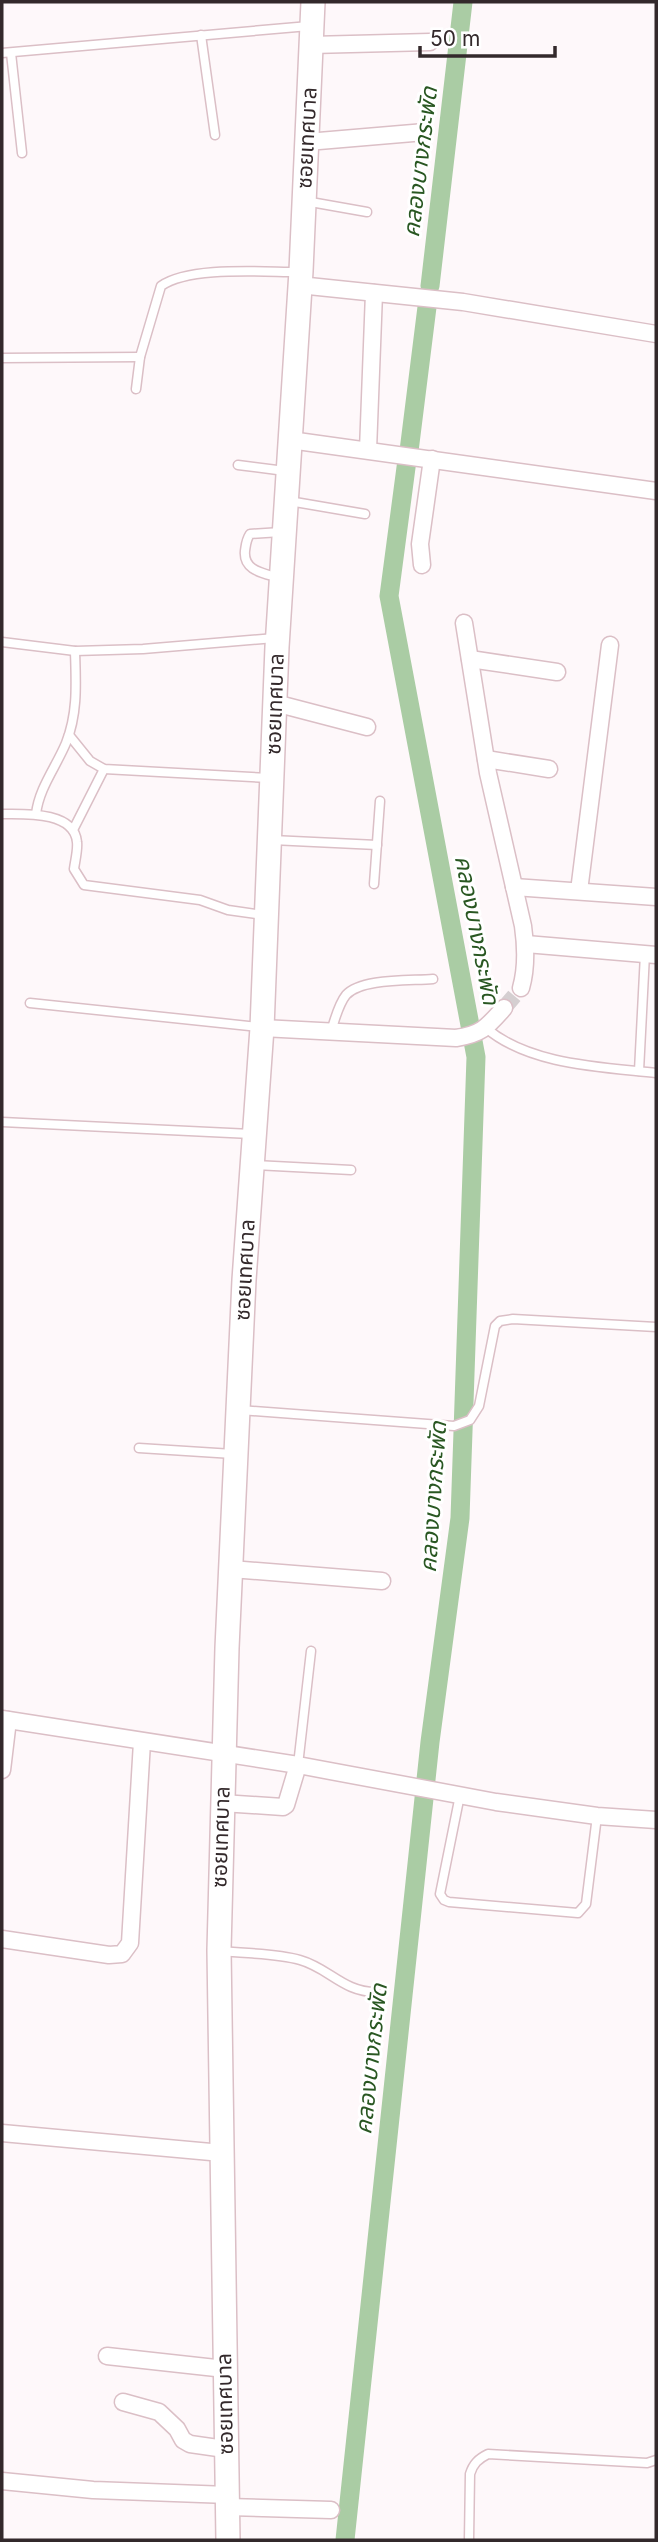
<svg xmlns="http://www.w3.org/2000/svg" width="658" height="2542" font-family="Inter,'Noto Sans Thai',sans-serif">
  <style>
    .lines { fill: none; stroke-linecap: round; stroke-linejoin: round }
    .canal { stroke: #aacca4; stroke-width: 19 }
    .street-tunnel { stroke: #d5cfd1; stroke-width: 16; stroke-dasharray: 16 8; stroke-linecap: butt }
    .lane-casing { stroke: #dbbfc6; stroke-width: 11 }
    .street-casing { stroke: #dbbfc6; stroke-width: 19 }
    .secondary-casing { stroke: #dbbfc6; stroke-width: 26 }
    .lane { stroke: #fff; stroke-width: 8 }
    .street { stroke: #fff; stroke-width: 16 }
    .secondary { stroke: #fff; stroke-width: 23 }
    .labels { text-anchor: middle; stroke-width: 6; stroke-linejoin: round; paint-order: stroke }
    .street-label { font-size: 21px; fill: #33292b; stroke: #fff }
    .water-label { font-size: 23px; font-style: italic; fill: #295722; stroke: #fff }
  </style>
  <rect width="100%" height="100%" fill="#fef8fa"/>
  <g class="lines">
    <g class="canal">
      <polyline points="430,286 463,2"/>
      <polyline points="409,451 427,307"/>
      <polyline points="345,2540 430,1742 460,1518 476,1057 389,596 407,460"/>
    </g>
    <polyline class="street-tunnel" points="504,1008 521,988"/>
    <defs>
      <g id="lane">
        <polyline points="201,35 215,135"/>
        <polyline points="2,53 309,26"/>
        <polyline points="11,53 22,153"/>
        <polyline points="305,201 367,212"/>
        <polyline points="2,358 140,357"/>
        <path d="M136,389L140,357L161,286C189,266 262,272 298,272"/>
        <polyline points="238,465 285,471"/>
        <polyline points="289,501 365,514"/>
        <path d="M279,578C264,573 243,571 245,551C246,544 246,540 250,534L281,532"/>
        <polyline points="2,642 75,651 143,649 275,638"/>
        <polyline points="69,735 90,761 104,769 269,778"/>
        <path d="M2,814C24,814 74,811 77,842C78,850 75,861 74,869L84,885L200,900L228,910L263,915"/>
        <path d="M36,814C39,788 56,767 66,743C78,713 76,683 75,651"/>
        <polyline points="73,830 104,769"/>
        <polyline points="272,840 377,845"/>
        <polyline points="374,884 380,801"/>
        <polyline points="30,1003 259,1027"/>
        <path d="M486,1028C529,1065 601,1067 656,1073"/>
        <path d="M331,1031C335,1020 338,1005 346,995C361,978 410,981 433,979"/>
        <polyline points="639,1071 645,954"/>
        <polyline points="2,1122 251,1134"/>
        <polyline points="255,1165 351,1170"/>
        <polyline points="240,1410 454,1426 470,1420 479,1406 495,1326 500,1321 513,1319 656,1327"/>
        <polyline points="139,1448 233,1454"/>
        <polyline points="298,1765 311,1651"/>
        <polyline points="460,1795 440,1894 444,1900 449,1902 578,1913 586,1904 597,1816"/>
        <path d="M222,1951C248,1954 276,1953 300,1960C329,1968 343,1992 376,1992"/>
        <path d="M469,2540L470,2474C473,2464 478,2459 488,2454L647,2463L656,2460"/>
      </g>
      <g id="street">
        <polyline points="311,45 430,42"/>
        <polyline points="307,142 425,132"/>
        <polyline points="299,285 463,302 656,334"/>
        <polyline points="290,440 656,491"/>
        <polyline points="368,450 374,293"/>
        <polyline points="422,565 420,544 432,459"/>
        <path d="M464,623L488,773L523,926C526,947 527,967 521,988"/>
        <polyline points="470,659 557,672"/>
        <polyline points="275,703 367,727"/>
        <polyline points="486,759 549,769"/>
        <polyline points="514,887 656,897"/>
        <polyline points="579,891 610,645"/>
        <polyline points="526,944 656,955"/>
        <path d="M262,1028L456,1038C482,1034 487,1027 504,1008"/>
        <polyline points="231,1569 382,1581"/>
        <polyline points="2,1719 298,1765 496,1802 597,1816 656,1820"/>
        <polyline points="2,1770 8,1720"/>
        <polyline points="222,1803 283,1807 286,1805 298,1765"/>
        <polyline points="2,1939 109,1955 122,1954 130,1943 142,1742"/>
        <polyline points="2,2133 222,2153"/>
        <polyline points="107,2356 225,2369"/>
        <polyline points="123,2402 159,2412 177,2429 183,2440 190,2444 225,2449"/>
        <polyline points="2,2481 93,2490 228,2495"/>
        <polyline points="227,2507 331,2510"/>
      </g>
      <polyline id="secondary" points="228,2540 219,1950 227,1648 244,1280 262,1028 277,647 301,271 313,2"/>
    </defs>
    <use href="#lane" class="lane-casing"/>
    <use href="#street" class="street-casing"/>
    <use href="#secondary" class="secondary-casing"/>
    <use href="#lane" class="lane"/>
    <use href="#street" class="street"/>
    <use href="#secondary" class="secondary"/>
  </g>
  <g class="labels">
    <g class="street-label">
      <text transform="translate(307 138) rotate(-87)" y="7">ซอยเทศบาล</text>
      <text transform="translate(275 704) rotate(-88)" y="7">ซอยเทศบาล</text>
      <text transform="translate(245 1270) rotate(-87)" y="7">ซอยเทศบาล</text>
      <text transform="translate(221 1837) rotate(-88)" y="7">ซอยเทศบาล</text>
      <text transform="translate(225 2404) rotate(-91)" y="7">ซอยเทศบาล</text>
    </g>
    <g class="water-label">
      <text transform="translate(420 162) rotate(-83)" y="8">คลองบางกระพัด</text>
      <text transform="translate(477 930) rotate(79)" y="8">คลองบางกระพัด</text>
      <text transform="translate(433 1497) rotate(-86)" y="8">คลองบางกระพัด</text>
      <text transform="translate(371 2059) rotate(-84)" y="8">คลองบางกระพัด</text>
    </g>
  </g>
  <rect width="658" height="2542" fill="none" stroke="#33292b" stroke-width="7"/>
  <path d="M420 46v10h135v-10" fill="none" stroke="#33292b" stroke-width="3.5"/>
  <text x="430" y="46" font-size="21" fill="#33292b" stroke="#ffffff" stroke-width="5" paint-order="stroke">50 m</text>
</svg>
